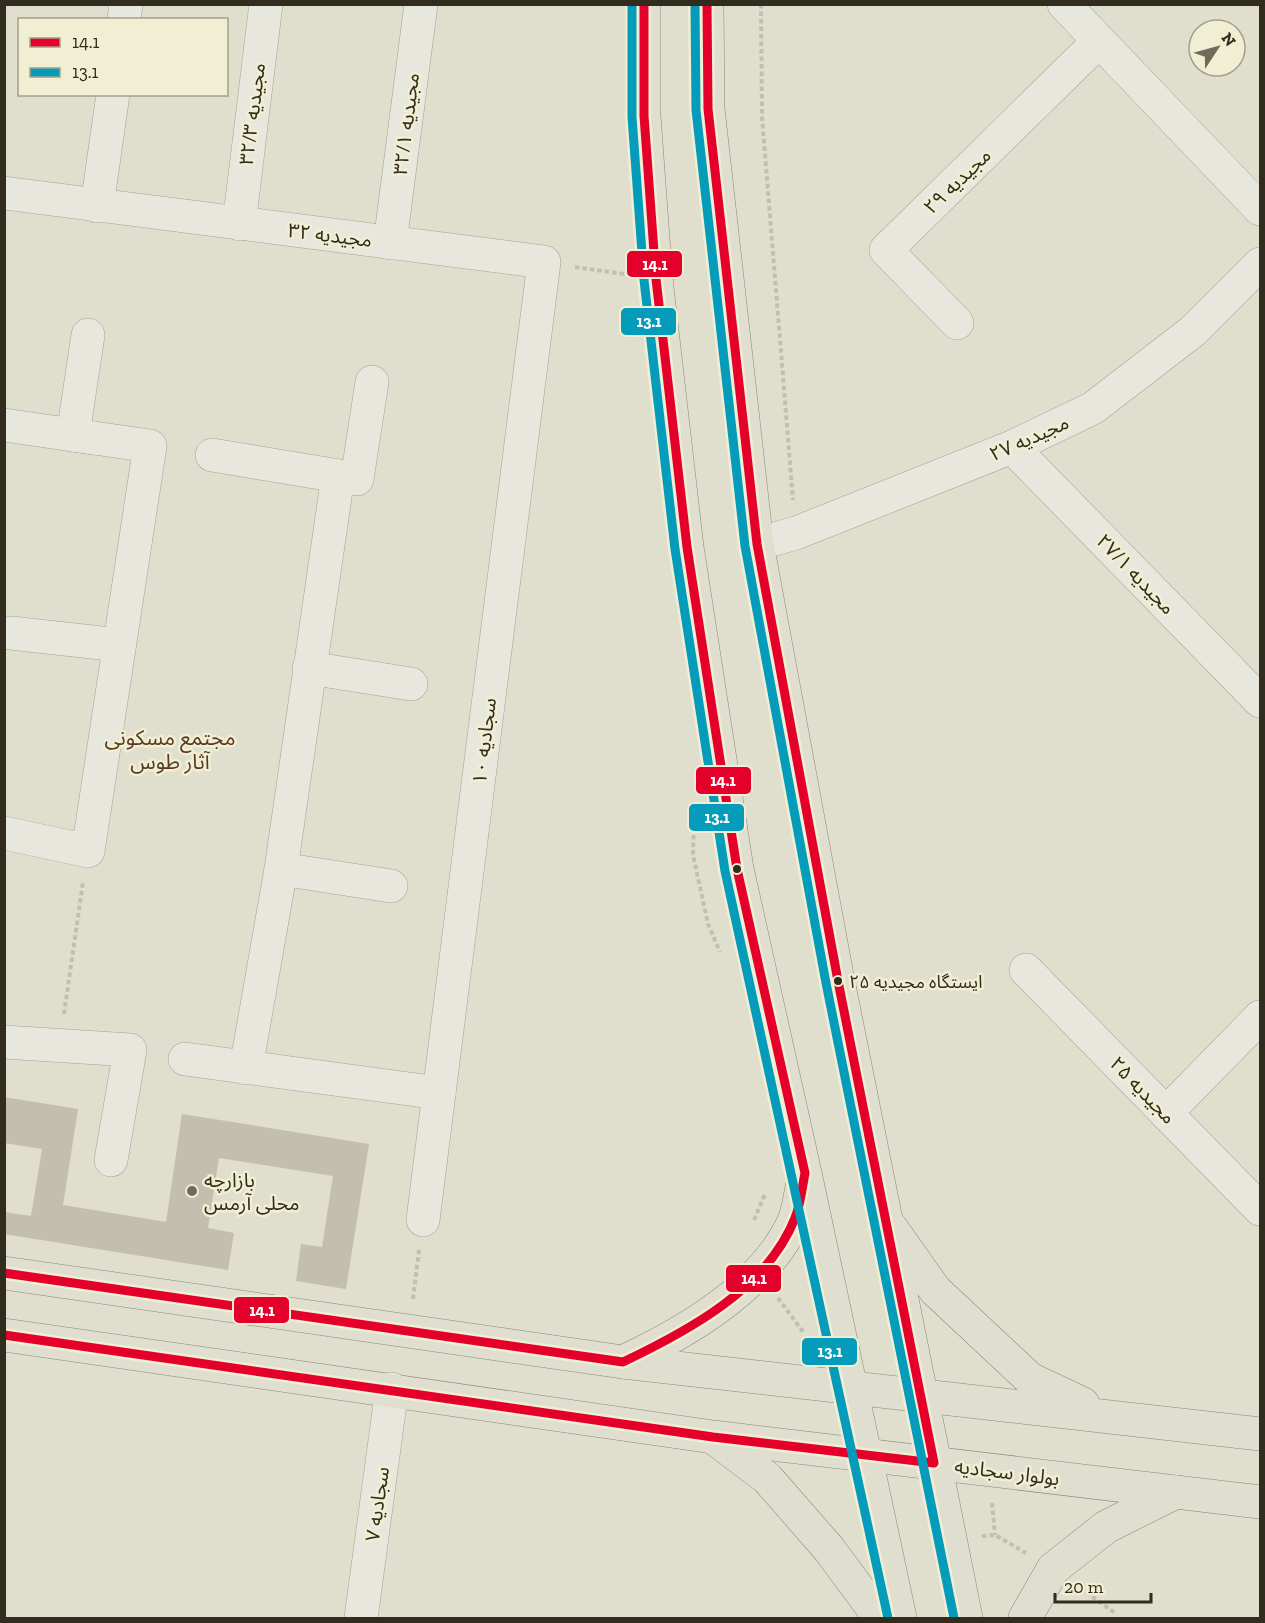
<svg xmlns="http://www.w3.org/2000/svg" width="1265" height="1623" font-family="'Zilla Slab','Noto Sans Arabic',serif">
  <style>
    .building { fill: #c3bead }
    .lines { fill: none; stroke-linecap: round; stroke-linejoin: round }
    .minor-casing { stroke: #a5a295; stroke-width: 34 }
    .major-casing { stroke: #8a887c; stroke-width: 34 }
    .path { stroke: #c1bfb4; stroke-width: 4; stroke-dasharray: 4.5 3; stroke-linecap: butt }
    .minor { stroke: #e8e7dd; stroke-width: 33 }
    .major { stroke: #dfdecf; stroke-width: 33 }
    .bus-1-casing { stroke: #f0eed3; stroke-width: 14 }
    .bus-2-casing { stroke: #f0eed3; stroke-width: 14 }
    .bus-1 { stroke: #e4002b; stroke-width: 9 }
    .bus-2 { stroke: #059cbc; stroke-width: 9 }
    .bus-dot { fill: #322c1f; stroke: #f0eed3; stroke-width: 2 }
    .poi-dot { fill: #6f6a5c; stroke: #f0eed3; stroke-width: 2 }
    .labels { text-anchor: middle; stroke-width: 5; stroke-linejoin: round; paint-order: stroke }
    .bus-label { font-size: 18px; fill: #322c1f; stroke: #f0eed3; text-anchor: start }
    .street-label { font-size: 20px; fill: #322c1f; stroke: #f0eed3 }
    .poi-label { font-size: 20px; fill: #322c1f; stroke: #f0eed3; text-anchor: start }
    .neighbourhood-label { font-size: 21px; fill: #593a24; stroke: #f0eed3 }
    .line-badge { stroke: #f0eed3; stroke-width: 2 }
    .badge-label { font-size: 16px; text-anchor: middle; font-weight: bold; fill: #fff }
  </style>
  <rect width="100%" height="100%" fill="#e0decc"/>
  <polygon class="building" points="4,1097 78,1109 63,1205 166,1222 182,1114 369,1144 346,1289 296,1281 301,1244 322,1247 333,1176 219,1158 208,1228 234,1233 228,1270 4,1234 4,1212 31,1216 42,1149 4,1143"/>
  <g class="lines">
    <defs>
      <g id="minor">
        <polyline points="1064,4 1260,209"/>
        <polyline points="124,20 126,4"/>
        <polyline points="4,193 544,262 423,1220"/>
        <polyline points="97,206 113,94"/>
        <polyline points="239,224 266,4"/>
        <polyline points="390,243 421,4"/>
        <polyline points="957,323 886,250 1099,41"/>
        <polyline points="4,425 94,438"/>
        <polyline points="1012,447 1260,701"/>
        <polyline points="212,455 357,479 372,382"/>
        <polyline points="757,544 796,533 1012,447 1093,408 1193,331 1260,264"/>
        <polyline points="11,633 119,645"/>
        <polyline points="309,668 411,684"/>
        <polyline points="4,833 88,851 150,446 73,435 88,335"/>
        <polyline points="281,869 391,886"/>
        <polyline points="1026,970 1260,1209"/>
        <polyline points="4,1042 130,1050 111,1160"/>
        <polyline points="185,1059 439,1093"/>
        <polyline points="246,1068 281,869 338,476"/>
        <polyline points="1166,1113 1260,1017"/>
        <polyline points="361,1618 392,1389"/>
      </g>
      <g id="major">
        <polyline points="644,4 644,116 656,279 687,547 737,869 805,1173 900,1618"/>
        <polyline points="707,4 708,109 757,544 838,981 966,1618"/>
        <polyline points="892,1229 935,1290 1030,1379 1083,1404"/>
        <polyline points="4,1273 623,1362 1260,1434"/>
        <polyline points="4,1335 713,1437 1260,1502"/>
        <path d="M623,1362C685,1333 765,1286 794,1221C799,1209 800,1193 804,1180"/>
        <polyline points="714,1438 767,1478 829,1549 880,1618"/>
        <polyline points="1025,1618 1053,1569 1106,1527 1176,1492"/>
      </g>
    </defs>
    <use href="#minor" class="minor-casing"/>
    <use href="#major" class="major-casing"/>
    <g class="path">
      <polyline points="761,4 762,117 793,500"/>
      <polyline points="575,267 624,274"/>
      <polyline points="694,820 693,855 708,924 720,952"/>
      <polyline points="64,1014 83,882"/>
      <polyline points="754,1220 765,1194"/>
      <polyline points="778,1298 804,1333"/>
      <polyline points="413,1299 419,1250"/>
      <polyline points="992,1503 995,1535"/>
      <polyline points="982,1536 995,1535 1026,1553"/>
      <polyline points="1080,1588 1115,1613"/>
    </g>
    <use href="#minor" class="minor"/>
    <use href="#major" class="major"/>
    <defs>
      <g id="bus-1">
        <path d="M4,1273L623,1362C688,1331 767,1289 795,1218C801,1203 802,1188 805,1173L737,869L687,547L656,279L644,116V4"/>
        <polyline points="4,1335 713,1437 934,1463 838,981 757,544 708,109 707,4"/>
      </g>
      <g id="bus-2">
        <polyline points="632,4 632,117 644,280 675,549 725,871 888,1618"/>
        <polyline points="695,4 696,110 745,546 826,983 954,1618"/>
      </g>
    </defs>
    <use href="#bus-1" class="bus-1-casing"/>
    <use href="#bus-2" class="bus-2-casing"/>
    <use href="#bus-1" class="bus-1"/>
    <use href="#bus-2" class="bus-2"/>
  </g>
  <g class="bus-dot">
    <circle cx="737" cy="869" r="5"/>
    <circle cx="838" cy="981" r="5"/>
  </g>
  <circle class="poi-dot" cx="192" cy="1191" r="6"/>
  <g class="labels">
    <g class="bus-label">
      <text x="849" y="988">ایستگاه مجیدیه ۲۵</text>
    </g>
    <g class="street-label">
      <text transform="translate(252 114) rotate(-83)" y="7">مجیدیه ۳۲/۳</text>
      <text transform="translate(406 124) rotate(-83)" y="7">مجیدیه ۳۲/۱</text>
      <text transform="translate(957 181) rotate(-44)" y="7">مجیدیه ۲۹</text>
      <text transform="translate(330 235) rotate(7)" y="7">مجیدیه ۳۲</text>
      <text transform="translate(1029 438) rotate(-24)" y="7">مجیدیه ۲۷</text>
      <text transform="translate(1136 574) rotate(46)" y="7">مجیدیه ۲۷/۱</text>
      <text transform="translate(484 741) rotate(-83)" y="7">سجادیه ۱۰</text>
      <text transform="translate(1143 1090) rotate(46)" y="7">مجیدیه ۲۵</text>
      <text transform="translate(1007 1472) rotate(7)" y="7">بولوار سجادیه</text>
      <text transform="translate(377 1504) rotate(-82)" y="7">سجادیه ۷</text>
    </g>
    <g class="poi-label">
      <text x="204" y="1187">بازارچه<tspan x="204" dy="23">محلی آرمس</tspan></text>
    </g>
    <g class="neighbourhood-label">
      <text x="170" y="745">مجتمع مسکونی<tspan x="170" dy="24">آثار طوس</tspan></text>
    </g>
  </g>
  <g class="line-badge">
    <rect x="626" y="250" width="57" height="28" rx="6" fill="#e4002b"/>
    <rect x="620" y="307" width="57" height="29" rx="6" fill="#059cbc"/>
    <rect x="695" y="766" width="57" height="29" rx="6" fill="#e4002b"/>
    <rect x="688" y="803" width="57" height="29" rx="6" fill="#059cbc"/>
    <rect x="725" y="1264" width="57" height="29" rx="6" fill="#e4002b"/>
    <rect x="233" y="1296" width="57" height="28" rx="6" fill="#e4002b"/>
    <rect x="801" y="1337" width="57" height="29" rx="6" fill="#059cbc"/>
  </g>
  <g class="badge-label">
    <text x="655" y="270">14.1</text>
    <text x="649" y="327">13.1</text>
    <text x="723" y="786">14.1</text>
    <text x="717" y="823">13.1</text>
    <text x="754" y="1284">14.1</text>
    <text x="262" y="1316">14.1</text>
    <text x="830" y="1357">13.1</text>
  </g>
  <rect width="1265" height="1623" fill="none" stroke="#322c1f" stroke-width="12"/>
  <rect x="18" y="18" width="210" height="78" fill="#f0eed3" stroke="#a4a08b" stroke-width="1.5"/>
  <rect x="30" y="38" width="30" height="9" fill="#e4002b" stroke="#a4a08b" stroke-width="1.5"/>
  <text x="72" y="48" font-size="18" fill="#322c1f">14.1</text>
  <rect x="30" y="68" width="30" height="9" fill="#059cbc" stroke="#a4a08b" stroke-width="1.5"/>
  <text x="72" y="78" font-size="18" fill="#322c1f">13.1</text>
  <g transform="translate(1217 48) rotate(54)"><circle r="28" fill="#f0eed3" stroke="#a4a08b" stroke-width="1.5"/>
  <path d="M0-4.5L10 22L0 15L-10 22Z" fill="#6f6a5c"/>
  <text y="-9" font-size="16" font-weight="bold" text-anchor="middle" fill="#322c1f">N</text>
  </g>
  <path d="M1055 1593v9h96v-9" fill="none" stroke="#322c1f" stroke-width="3"/>
  <text x="1064" y="1593" font-size="18" fill="#322c1f" stroke="#f0eed3" stroke-width="4.5" paint-order="stroke">20 m</text>
</svg>
